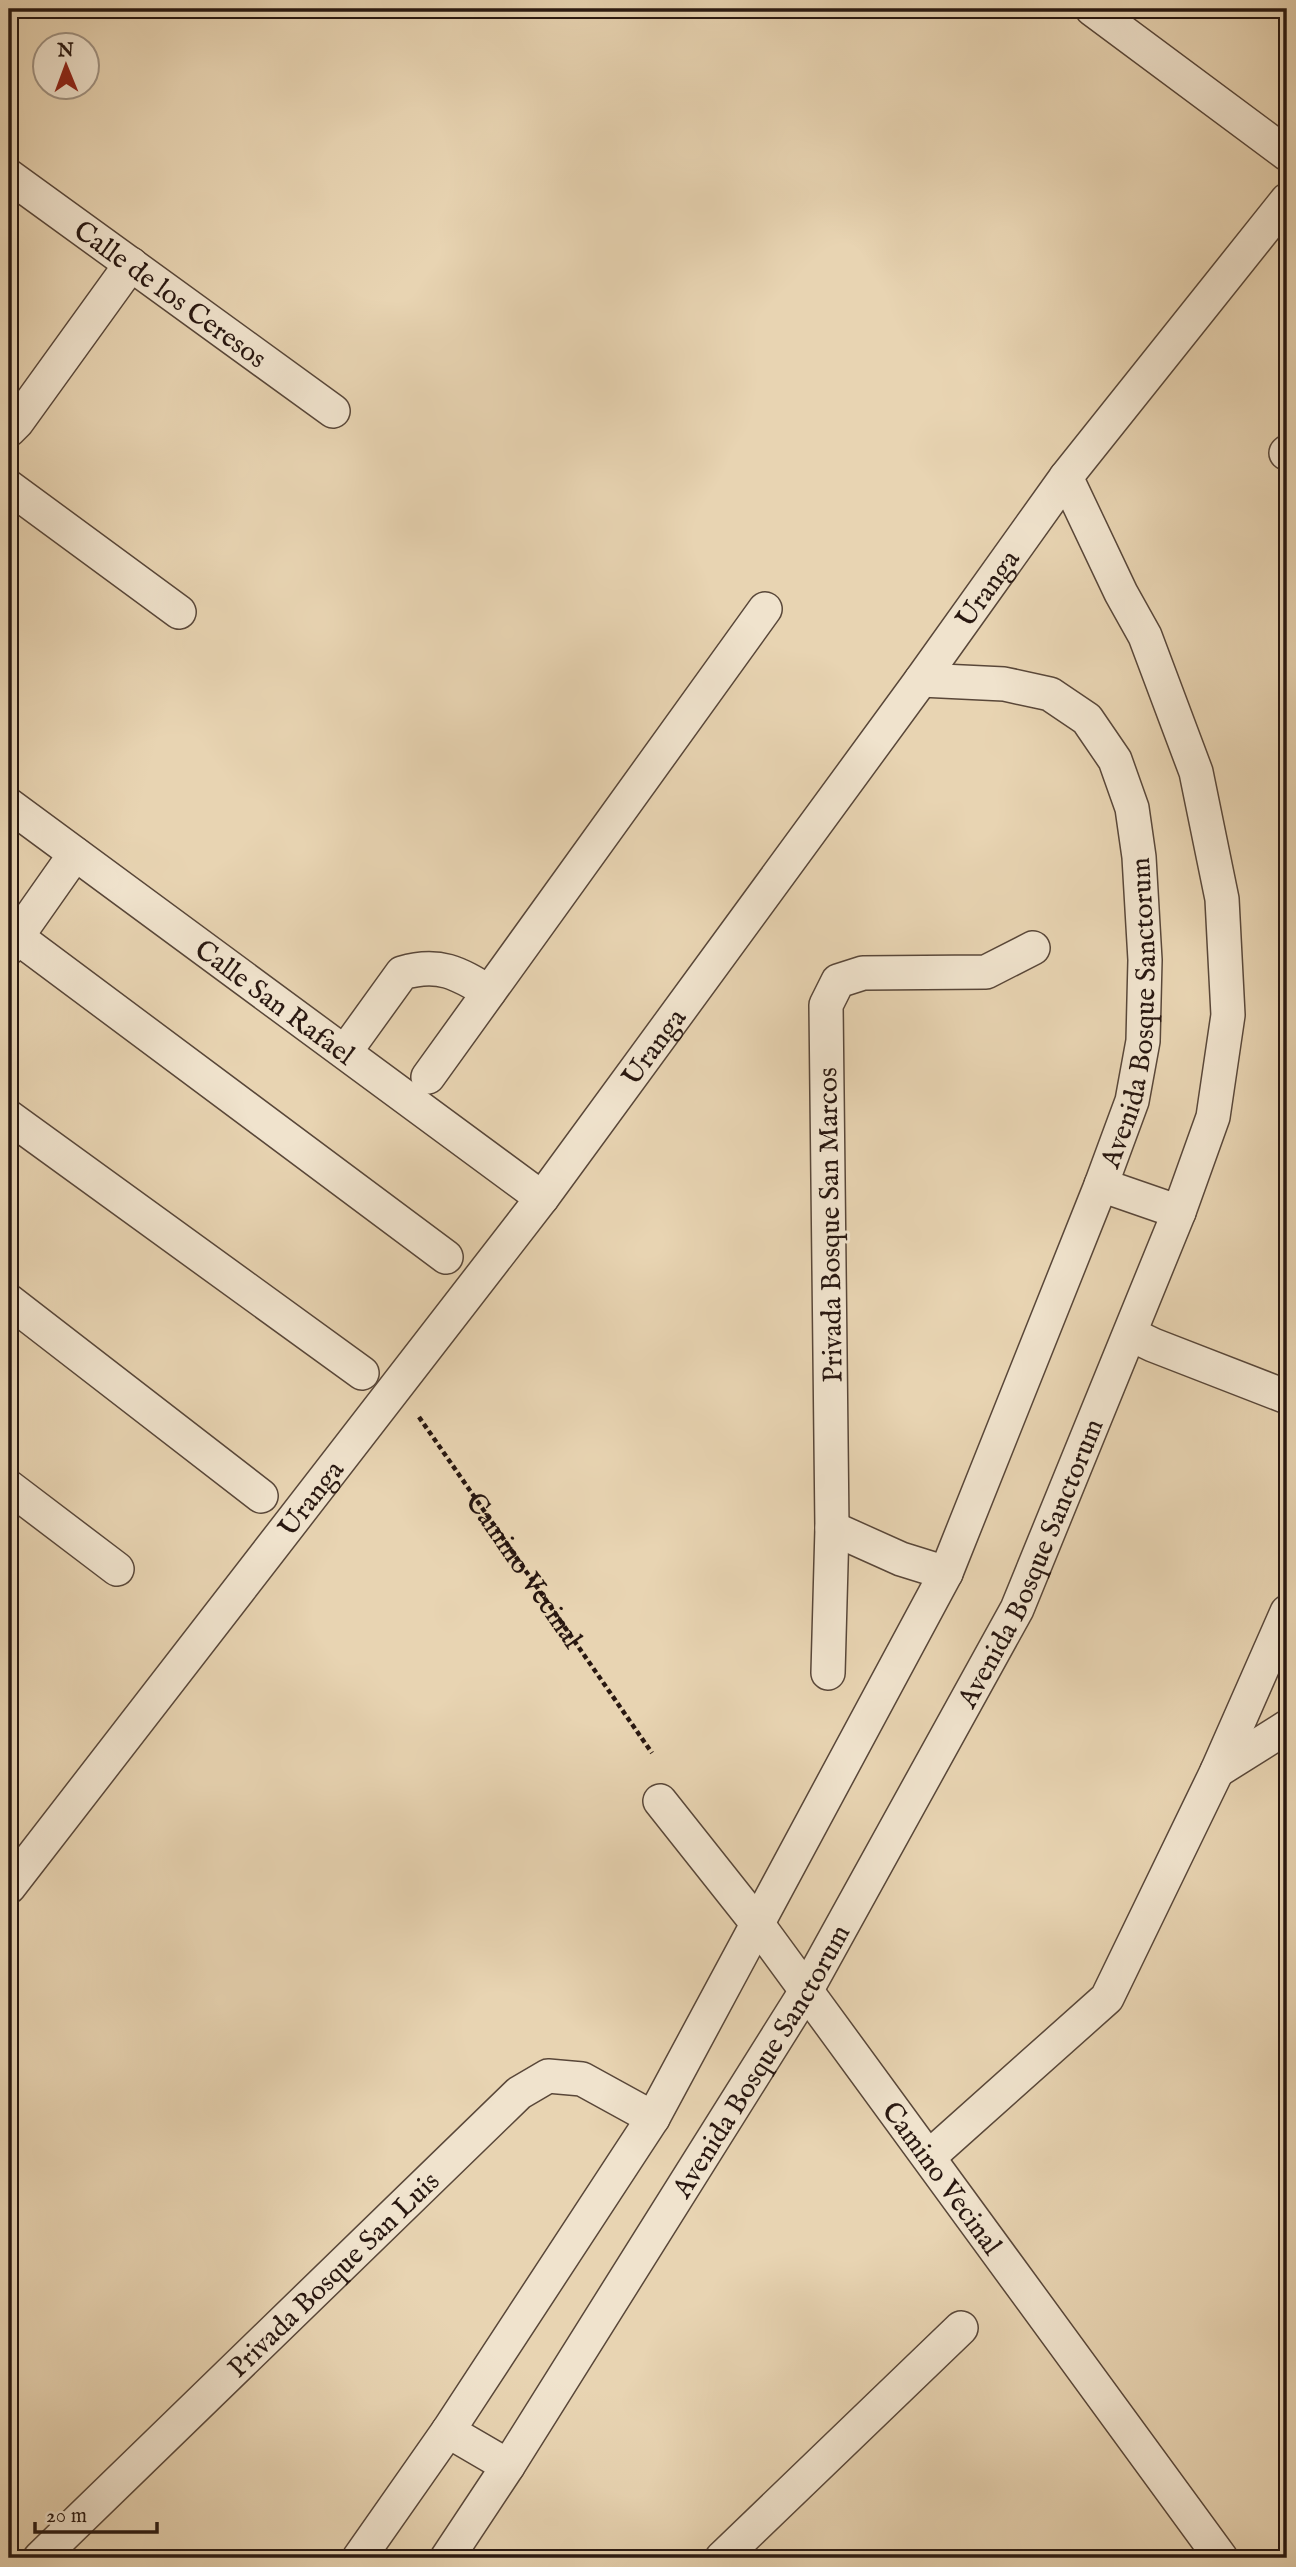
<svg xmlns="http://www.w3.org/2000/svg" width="1296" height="2567" font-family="'IM FELL English',serif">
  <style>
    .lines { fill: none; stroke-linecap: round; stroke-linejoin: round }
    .street-casing { stroke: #594739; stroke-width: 36 }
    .path { stroke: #291811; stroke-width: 4.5; stroke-dasharray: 5 3.5; stroke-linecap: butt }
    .street { stroke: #f0e3cd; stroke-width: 33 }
    .labels { text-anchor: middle; stroke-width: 6; stroke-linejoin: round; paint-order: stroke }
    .street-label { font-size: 28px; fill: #291811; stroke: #f0e3cd }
  </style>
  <rect width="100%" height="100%" fill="#e8d4b2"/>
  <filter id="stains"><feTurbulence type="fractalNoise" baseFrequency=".00286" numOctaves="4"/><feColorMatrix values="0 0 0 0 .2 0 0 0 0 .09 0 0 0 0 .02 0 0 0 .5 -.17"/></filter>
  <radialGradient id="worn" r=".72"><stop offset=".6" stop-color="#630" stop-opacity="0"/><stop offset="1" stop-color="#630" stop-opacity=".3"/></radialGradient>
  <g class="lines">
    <defs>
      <g id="street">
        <polyline points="1092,9 1287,154"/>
        <path id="s2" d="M9,176L333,411"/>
        <polyline points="9,430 17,422 131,264"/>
        <polyline points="1286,453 1287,452"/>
        <polyline points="9,487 179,612"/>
        <path id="s3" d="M9,805L542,1198"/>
        <polyline points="17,937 446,1257"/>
        <polyline points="9,948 75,854"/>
        <path d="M345,1052L402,973C439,962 458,973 489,992"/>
        <polyline points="428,1077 765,609"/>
        <polyline points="9,1117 362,1373"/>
        <polyline points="1101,1185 1179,1212"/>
        <polyline points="9,1301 261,1496"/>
        <polyline points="1130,1334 1153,1345 1287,1397"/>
        <polyline points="9,1487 117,1569"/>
        <polyline points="832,1528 901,1559 946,1573"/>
        <polyline points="828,1673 832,1528 826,1005 838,981 863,973 986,972 1033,948"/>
        <polyline points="1217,1771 1287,1727"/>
        <path id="s4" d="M660,1801L756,1922L1221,2558"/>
        <path id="s5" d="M9,1887L542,1198L921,680L1066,477L1287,200"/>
        <polyline points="930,2156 1107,1998 1217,1771 1287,1612"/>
        <polyline points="448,2431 508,2466"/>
        <path id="s6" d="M40,2558L519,2093L548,2076L582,2079L653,2118"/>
        <path id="s7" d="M359,2558L448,2431L653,2118L946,1573L1101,1185L1132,1101L1143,1041L1145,960L1139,857L1132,808L1115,760L1087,719L1050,694L1004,684L921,680"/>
        <path id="s8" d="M447,2558L508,2466L806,1991L1017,1609L1179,1212L1213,1117L1228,1015L1222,899L1196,772L1145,636L1121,593L1066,477"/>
        <polyline points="722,2558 961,2328"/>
      </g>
    </defs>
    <use href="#street" class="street-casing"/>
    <path class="path" id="s1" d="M419,1417L652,1753"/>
    <use href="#street" class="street"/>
  </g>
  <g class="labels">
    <g class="street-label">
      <text dy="10" stroke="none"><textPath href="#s2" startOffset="200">Calle de los Ceresos</textPath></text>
      <text dy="10" stroke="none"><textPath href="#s5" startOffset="1626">Uranga</textPath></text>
      <text dy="10" stroke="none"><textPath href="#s3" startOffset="331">Calle San Rafael</textPath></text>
      <text dy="10" stroke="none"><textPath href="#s7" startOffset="1743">Avenida Bosque Sanctorum</textPath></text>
      <text dy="10" stroke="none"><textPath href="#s5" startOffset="1059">Uranga</textPath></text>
      <text transform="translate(829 1225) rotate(-91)" y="10">Privada Bosque San Marcos</text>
      <text dy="10" stroke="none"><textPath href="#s5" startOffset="492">Uranga</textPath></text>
      <text dy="10" stroke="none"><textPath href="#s8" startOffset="1155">Avenida Bosque Sanctorum</textPath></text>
      <text dy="10" stroke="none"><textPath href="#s1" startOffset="186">Camino Vecinal</textPath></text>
      <text dy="10" stroke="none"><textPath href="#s8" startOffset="588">Avenida Bosque Sanctorum</textPath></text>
      <text dy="10" stroke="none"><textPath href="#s4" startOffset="471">Camino Vecinal</textPath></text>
      <text dy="10" stroke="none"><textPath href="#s6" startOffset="408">Privada Bosque San Luis</textPath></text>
    </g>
  </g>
  <rect width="1296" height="2567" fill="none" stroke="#e8d4b2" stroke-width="35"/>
  <rect x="10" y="10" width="1275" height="2546" fill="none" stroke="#291811" stroke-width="3.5"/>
  <rect x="18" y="18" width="1261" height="2532" fill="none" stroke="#291811" stroke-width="2"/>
  <g transform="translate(66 66) rotate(359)"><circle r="33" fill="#f0e3cd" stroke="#a09282" stroke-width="2"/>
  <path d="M0-5L12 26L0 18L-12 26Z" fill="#8f2418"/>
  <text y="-10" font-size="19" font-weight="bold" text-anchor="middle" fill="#291811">N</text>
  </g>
  <path d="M35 2522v10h122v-10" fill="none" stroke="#291811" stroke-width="3.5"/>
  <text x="46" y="2522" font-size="21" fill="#291811" stroke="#f0e3cd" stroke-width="5" paint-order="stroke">20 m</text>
  <rect width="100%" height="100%" filter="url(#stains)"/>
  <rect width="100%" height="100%" fill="url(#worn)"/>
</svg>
